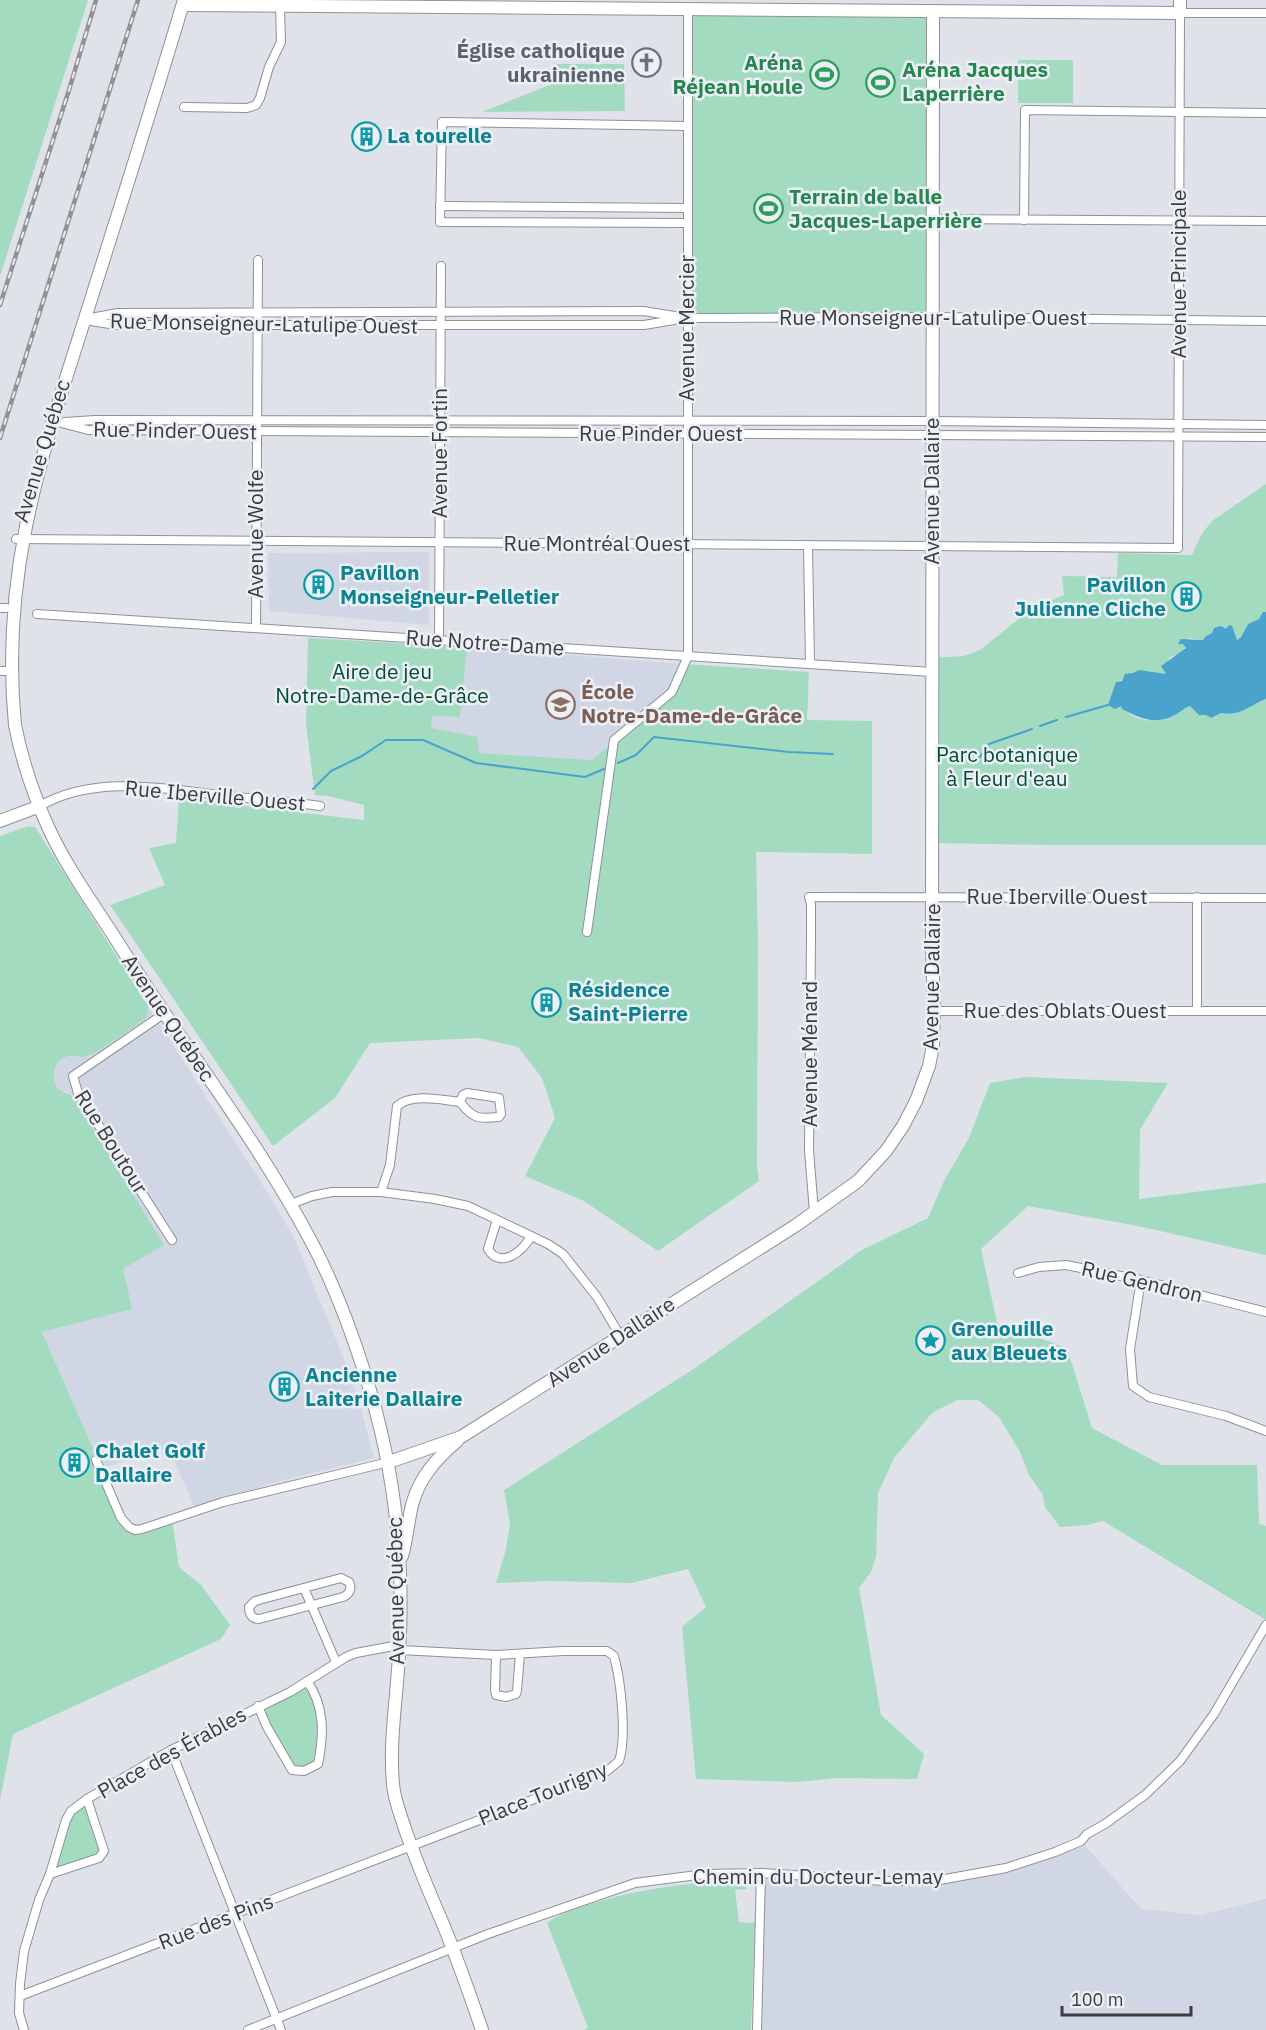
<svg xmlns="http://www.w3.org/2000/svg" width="1266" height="2030" font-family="'IBM Plex Sans',sans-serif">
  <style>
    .built { fill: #d0d6e3 }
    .green { fill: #a3dbc0 }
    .water { fill: #4aa3cd }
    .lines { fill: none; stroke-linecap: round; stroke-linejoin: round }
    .stream { stroke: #4aa3cd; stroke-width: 2 }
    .street-casing { stroke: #8f9197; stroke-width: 10 }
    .secondary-casing { stroke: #8f9197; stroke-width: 14 }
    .street { stroke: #fff; stroke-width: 8 }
    .secondary { stroke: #fff; stroke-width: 12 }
    .rail-casing { stroke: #909296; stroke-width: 4.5 }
    .rail { stroke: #eceff5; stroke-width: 2; stroke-dasharray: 7; stroke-linecap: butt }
    .labels { text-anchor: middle; stroke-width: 5; stroke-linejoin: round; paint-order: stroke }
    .worship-label { font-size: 21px; font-weight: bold; fill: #5b616d; stroke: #eceff5; text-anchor: end }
    .leisure-label { font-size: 21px; font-weight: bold; fill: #27864d; stroke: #eceff5; text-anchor: start }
    .culture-label { font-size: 21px; font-weight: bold; fill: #0d838f; stroke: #eceff5; text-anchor: start }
    .street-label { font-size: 21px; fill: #3b3c3e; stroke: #eceff5 }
    .park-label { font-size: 21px; fill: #004e35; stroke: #eceff5 }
    .education-label { font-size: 21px; font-weight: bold; fill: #785e54; stroke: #eceff5; text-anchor: start }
  </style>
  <rect width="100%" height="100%" fill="#dfe2e8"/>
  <g class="built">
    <polygon points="429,552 429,625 269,611 268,553"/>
    <polygon points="467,647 684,664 672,692 592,760 478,753 431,728 431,716 460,717"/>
    <polygon points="148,1006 276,1206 295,1240 343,1357 361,1409 374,1458 283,1480 194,1507 169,1448 102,1468 42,1332 131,1309 73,1096 60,1090 55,1083 54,1076 56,1066 61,1059 66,1056 87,1057 141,1022 147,1017"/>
    <polygon points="1081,1841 1141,1909 1201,1915 1266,1899 1266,2030 757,2030 761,1873 885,1881 975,1875"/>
  </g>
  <g class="green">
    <polygon points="0,0 88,0 0,276"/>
    <polygon points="688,9 929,14 929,314 689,314"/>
    <rect x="1018" y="60" width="55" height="43"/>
    <polygon points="557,64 624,64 625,111 482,112 557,82"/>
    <path d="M1266,484V612L1259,619L1248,624L1241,637L1237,640L1234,632C1224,628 1210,631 1203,640L1189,638L1183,644L1186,647L1180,653L1169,658L1166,675L1147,671L1116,682L1112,697L1117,707L1121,706C1132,722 1157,724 1174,716C1179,714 1184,706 1190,706C1196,707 1205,715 1211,718L1221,713C1238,717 1251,705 1266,699V845H1053L932,843V658L964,656L980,650L1031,609L1064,595L1062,576L1117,577L1118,553L1192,555L1201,535L1212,521Z"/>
    <polygon points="308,638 467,647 460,717 432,716 431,728 477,737 479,753 592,760 672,692 684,664 809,672 807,720 872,721 872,854 756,852 758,945 757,1166 759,1181 658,1251 584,1201 525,1176 555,1118 542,1078 518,1047 479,1038 370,1043 335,1098 273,1146 110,905 165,885 149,848 176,843 179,798 364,820 364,805 328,796 315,795 306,724"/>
    <path d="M28,826L35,827L148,1006L147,1017L141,1022C125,1032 104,1049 88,1056C81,1059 72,1054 65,1057C53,1062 50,1082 60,1090C64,1093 69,1094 73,1096L164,1245L123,1269L132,1309L42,1332L120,1510L129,1522L137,1525L172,1519L179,1567L201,1585L230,1625L221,1639L13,1734L0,1800V836Z"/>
    <polygon points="1025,1077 1168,1083 1140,1130 1139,1199 1266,1183 1266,1255 1138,1226 1028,1206 981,1249 997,1323 1067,1348 1092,1428 1162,1465 1257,1465 1259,1524 1266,1526 1266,1620 1103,1521 1087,1525 1060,1527 1045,1507 1043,1495 1029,1475 1020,1452 999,1417 978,1400 957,1400 932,1413 894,1458 878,1493 876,1557 871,1572 859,1588 881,1715 924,1754 917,1779 835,1778 799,1782 696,1779 682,1627 706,1607 688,1569 631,1583 551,1581 496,1583 505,1553 510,1524 504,1490 695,1368 862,1250 928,1218 945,1179 969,1138 990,1083"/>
    <polygon points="307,1681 322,1714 318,1764 292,1770 258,1706"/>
    <polygon points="87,1799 101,1842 99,1858 50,1874 66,1820"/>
    <path d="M727,1881L741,1883L747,1889L735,1890L739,1922L755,1923L751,2030H584L588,2028L547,1923C562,1912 577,1908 594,1903C638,1889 681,1884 727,1881Z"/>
  </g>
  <path class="water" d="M1263,612H1266V699C1250,705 1240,717 1221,713L1211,718L1206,715H1199L1190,706C1183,708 1180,713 1173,716C1154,725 1139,718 1122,709L1121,706L1115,709L1108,705L1116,682L1122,681L1125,674L1133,673L1139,670L1166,674L1161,666L1186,648L1183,644H1178L1181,639L1203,640L1206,636L1212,633L1214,628L1221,626L1226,629L1229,625L1232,626L1237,640L1241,637L1248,624L1259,619Z"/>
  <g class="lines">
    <g class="stream">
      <polyline points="1066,717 1108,705"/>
      <polyline points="1040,726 1057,720"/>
      <polyline points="979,758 989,744 1032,729"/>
      <polyline points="618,763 636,755 654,737 789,752 833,754"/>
      <polyline points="313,789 331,771 362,756 386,740 423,740 476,763 585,777 604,769"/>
    </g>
    <defs>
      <g id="street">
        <polyline points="184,107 247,108 256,105 260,98 269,67 281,42 280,6"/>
        <polyline points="687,126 442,122 440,222 687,223"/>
        <polyline points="440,206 687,208"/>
        <polyline points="933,219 1266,221"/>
        <polyline points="1024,220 1025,110 1266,113"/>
        <polyline points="85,319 118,313 643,311 687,318 933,317 1266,321"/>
        <polyline points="91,321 116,325 644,325 680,319"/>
        <polyline points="50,420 88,430 1266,437"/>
        <polyline points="65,422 95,420 932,421 1266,425"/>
        <polyline points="16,539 1178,548 1180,13 1266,13"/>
        <polyline points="808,545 810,664"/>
        <polyline points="0,608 6,608"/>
        <polyline points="37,614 932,672"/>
        <polyline points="256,628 258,260"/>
        <polyline points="439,640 441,266"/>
        <polyline points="0,671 7,671"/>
        <path d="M40,806C94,775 161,788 220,795C253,799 287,801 320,806"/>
        <polyline points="587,932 614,740 672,692 688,656 688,9"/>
        <polyline points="934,1011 1266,1011"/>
        <polyline points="1197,1011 1197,897"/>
        <polyline points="165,1013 73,1076 78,1093 172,1240"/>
        <path d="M467,1093L499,1098L501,1114L499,1117C478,1119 473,1119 460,1102L463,1095Z"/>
        <path d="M381,1192L390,1165L397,1106C412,1093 442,1100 460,1102"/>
        <polyline points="291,1204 312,1196 332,1192 381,1192 435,1199 468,1206 548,1244 563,1254 597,1297 621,1337"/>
        <polyline points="814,1212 809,1150 811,938 811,904 809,897 1266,898"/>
        <path d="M497,1220L488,1249C500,1270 524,1251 531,1236"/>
        <polyline points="1018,1273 1039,1267 1066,1265 1141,1280 1266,1312"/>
        <polyline points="1141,1280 1130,1349 1133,1386 1149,1397 1226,1416 1266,1431"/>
        <polyline points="96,1460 121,1518 129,1527 135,1530 142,1529 223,1502 389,1462"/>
        <path d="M341,1578L349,1582C352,1588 350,1594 343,1597L259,1619C252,1619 249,1614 249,1607L255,1601Z"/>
        <polyline points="304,1588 336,1662"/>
        <polyline points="496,1655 495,1690 496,1695 506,1697 516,1694 517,1691 520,1654"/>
        <path d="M258,1706L267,1727L292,1770L304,1771L318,1764C324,1735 325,1706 307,1681"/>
        <polyline points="171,1750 281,2030"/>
        <polyline points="50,1874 99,1858 104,1851 87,1799"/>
        <path d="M20,1996L576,1783L607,1771L619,1761C627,1737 621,1681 614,1656L607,1651H563L496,1655L400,1650"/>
        <polyline points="24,2030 19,2013 20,1984 24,1951 39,1900 50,1874 66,1820 71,1811 87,1799 171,1750 290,1692 346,1657 356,1653 399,1645"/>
        <polyline points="248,2030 488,1934 635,1883 705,1874 761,1873 885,1881 934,1881 1006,1868 1055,1852 1081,1841 1087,1834 1105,1824 1145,1795 1180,1761 1214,1714 1266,1625"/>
        <polyline points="757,2030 761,1873"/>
      </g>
      <g id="secondary">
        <path d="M184,0C153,104 120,208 87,312C42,454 0,572 15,725C22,761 34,796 49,829C67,868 94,905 117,941C180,1042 256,1137 312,1243C334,1284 351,1330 365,1374C394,1464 405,1560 399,1654C397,1697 389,1741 393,1784C394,1799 400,1813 404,1826C415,1858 427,1887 440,1917C456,1954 469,1992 482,2030"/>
        <polyline points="183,5 1180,13 1180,0"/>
        <polyline points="0,821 40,806"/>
        <polyline points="389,1462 461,1437 795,1226 858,1181 886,1151 903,1126 916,1101 929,1066 933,1046 934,1009 932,949 933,11"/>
        <path d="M402,1556C407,1539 408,1522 412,1505C419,1478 436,1459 457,1441"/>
      </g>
    </defs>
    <use href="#street" class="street-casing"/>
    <use href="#secondary" class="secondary-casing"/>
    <use href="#street" class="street"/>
    <use href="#secondary" class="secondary"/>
    <defs>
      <g id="rail">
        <polyline points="0,305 69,90 96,0"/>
        <polyline points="0,438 138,0"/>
      </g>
    </defs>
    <use href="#rail" class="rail-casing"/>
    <use href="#rail" class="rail"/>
  </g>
  <defs>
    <symbol id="church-ring" viewBox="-11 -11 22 22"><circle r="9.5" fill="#eceff5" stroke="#6b7280" stroke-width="1.5"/><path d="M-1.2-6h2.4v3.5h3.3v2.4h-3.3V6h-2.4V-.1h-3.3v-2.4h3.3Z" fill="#6b7280"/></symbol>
    <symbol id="stadium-ring" viewBox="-11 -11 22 22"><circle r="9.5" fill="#eceff5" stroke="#2e9e5b" stroke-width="1.5"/><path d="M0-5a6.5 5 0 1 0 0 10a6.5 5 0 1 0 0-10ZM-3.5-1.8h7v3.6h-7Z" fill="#2e9e5b"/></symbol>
    <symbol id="building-ring" viewBox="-11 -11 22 22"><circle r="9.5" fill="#eceff5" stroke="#0f9aa8" stroke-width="1.5"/><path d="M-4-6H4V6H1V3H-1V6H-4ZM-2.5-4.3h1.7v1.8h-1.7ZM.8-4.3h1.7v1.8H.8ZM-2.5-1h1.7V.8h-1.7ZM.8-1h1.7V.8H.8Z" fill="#0f9aa8"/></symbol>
    <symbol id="school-ring" viewBox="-11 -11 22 22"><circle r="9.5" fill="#eceff5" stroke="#8d6e63" stroke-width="1.5"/><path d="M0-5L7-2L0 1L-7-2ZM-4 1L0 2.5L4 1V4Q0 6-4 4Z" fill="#8d6e63"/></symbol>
    <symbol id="sight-ring" viewBox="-11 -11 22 22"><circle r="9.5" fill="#eceff5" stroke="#0f9aa8" stroke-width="1.5"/><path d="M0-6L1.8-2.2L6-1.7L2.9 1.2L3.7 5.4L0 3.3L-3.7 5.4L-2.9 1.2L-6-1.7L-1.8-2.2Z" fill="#0f9aa8"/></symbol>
  </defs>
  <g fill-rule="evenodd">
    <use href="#church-ring" x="630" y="46" width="33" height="33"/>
    <use href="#stadium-ring" x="808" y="58" width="33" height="33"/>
    <use href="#stadium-ring" x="864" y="66" width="33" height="33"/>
    <use href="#building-ring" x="350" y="120" width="33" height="33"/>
    <use href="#stadium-ring" x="752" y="192" width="33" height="33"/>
    <use href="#building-ring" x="302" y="568" width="33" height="33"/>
    <use href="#building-ring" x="1170" y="580" width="33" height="33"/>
    <use href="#school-ring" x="544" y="688" width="33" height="33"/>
    <use href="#building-ring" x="530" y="986" width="33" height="33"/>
    <use href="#sight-ring" x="914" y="1324" width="33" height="33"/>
    <use href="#building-ring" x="268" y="1370" width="33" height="33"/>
    <use href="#building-ring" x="58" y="1446" width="33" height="33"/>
  </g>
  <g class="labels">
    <g class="worship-label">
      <text x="625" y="58">Église catholique<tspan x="625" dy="24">ukrainienne</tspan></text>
    </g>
    <g class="leisure-label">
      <text x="803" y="70" text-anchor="end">Aréna<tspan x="803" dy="24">Réjean Houle</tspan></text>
      <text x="902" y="77">Aréna Jacques<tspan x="902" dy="24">Laperrière</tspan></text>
      <text x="789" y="204">Terrain de balle<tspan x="789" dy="24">Jacques-Laperrière</tspan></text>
    </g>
    <g class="culture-label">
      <text x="387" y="143">La tourelle</text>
      <text x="340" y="580">Pavillon<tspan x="340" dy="24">Monseigneur-Pelletier</tspan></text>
      <text x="1166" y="592" text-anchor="end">Pavillon<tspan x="1166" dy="24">Julienne Cliche</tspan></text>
      <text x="568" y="997">Résidence<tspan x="568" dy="24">Saint-Pierre</tspan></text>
      <text x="951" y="1336">Grenouille<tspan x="951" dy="24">aux Bleuets</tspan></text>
      <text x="305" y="1382">Ancienne<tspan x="305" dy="24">Laiterie Dallaire</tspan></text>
      <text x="95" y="1458">Chalet Golf<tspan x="95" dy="24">Dallaire</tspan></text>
    </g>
    <g class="street-label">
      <text transform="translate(1179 274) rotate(-90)" y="7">Avenue Principale</text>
      <text x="933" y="325">Rue Monseigneur-Latulipe Ouest</text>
      <text transform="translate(264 324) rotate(1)" y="7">Rue Monseigneur-Latulipe Ouest</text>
      <text transform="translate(687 328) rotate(-90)" y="7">Avenue Mercier</text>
      <text transform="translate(175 431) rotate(1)" y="7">Rue Pinder Ouest</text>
      <text x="661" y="441">Rue Pinder Ouest</text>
      <text transform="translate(42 451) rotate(-73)" y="7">Avenue Québec</text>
      <text transform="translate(440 453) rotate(-90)" y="7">Avenue Fortin</text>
      <text transform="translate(932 491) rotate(-90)" y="7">Avenue Dallaire</text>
      <text transform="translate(256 534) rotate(-90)" y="7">Avenue Wolfe</text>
      <text x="597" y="551">Rue Montréal Ouest</text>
      <text transform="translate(485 643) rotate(4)" y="7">Rue Notre-Dame</text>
      <text transform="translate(215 796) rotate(5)" y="7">Rue Iberville Ouest</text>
      <text x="1057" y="904">Rue Iberville Ouest</text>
      <text transform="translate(932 977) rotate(-89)" y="7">Avenue Dallaire</text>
      <text x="1065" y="1018">Rue des Oblats Ouest</text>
      <text transform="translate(168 1018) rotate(56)" y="7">Avenue Québec</text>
      <text transform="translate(810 1054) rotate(-90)" y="7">Avenue Ménard</text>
      <text transform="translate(111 1142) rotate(58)" y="7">Rue Boutour</text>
      <text transform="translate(1142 1282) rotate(13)" y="7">Rue Gendron</text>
      <text transform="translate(611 1342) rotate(-33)" y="7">Avenue Dallaire</text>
      <text transform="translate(396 1591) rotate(-91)" y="7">Avenue Québec</text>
      <text transform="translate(172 1753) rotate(-29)" y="7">Place des Érables</text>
      <text transform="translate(543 1794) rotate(-22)" y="7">Place Tourigny</text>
      <text x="818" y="1884">Chemin du Docteur-Lemay</text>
      <text transform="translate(216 1922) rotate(-21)" y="7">Rue des Pins</text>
    </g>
    <g class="park-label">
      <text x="382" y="679">Aire de jeu<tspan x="382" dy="24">Notre-Dame-de-Grâce</tspan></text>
      <text x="1007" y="762">Parc botanique<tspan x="1007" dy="24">à Fleur d'eau</tspan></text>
    </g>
    <g class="education-label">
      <text x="581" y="699">École<tspan x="581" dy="24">Notre-Dame-de-Grâce</tspan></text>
    </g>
  </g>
  <path d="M1062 2006v9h129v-9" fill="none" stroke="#3b3c3e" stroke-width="3"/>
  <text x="1071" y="2006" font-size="18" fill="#3b3c3e" stroke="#eceff5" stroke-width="4.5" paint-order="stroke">100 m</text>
</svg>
